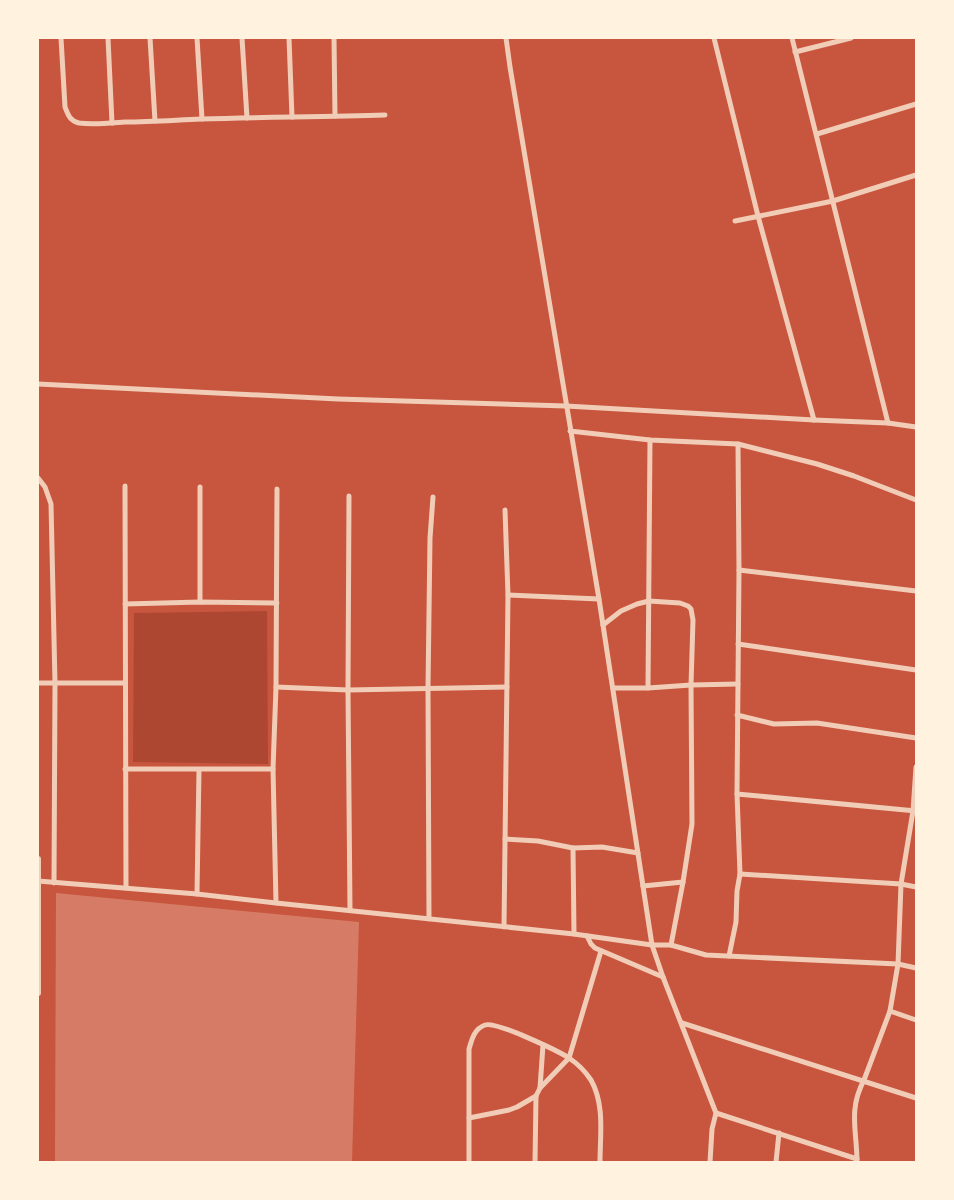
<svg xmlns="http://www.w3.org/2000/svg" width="954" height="1200" font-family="'Noto Sans',sans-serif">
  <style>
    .green { fill: #ae4732 }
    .building { fill: #d67c66 }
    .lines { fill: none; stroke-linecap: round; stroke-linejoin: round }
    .minor { stroke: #f1ccb7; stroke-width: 5 }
    .tertiary { stroke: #f1ccb7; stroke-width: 6 }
  </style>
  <rect width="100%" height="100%" fill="#c8553d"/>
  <polygon class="green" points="267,611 268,764 133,762 134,613"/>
  <polygon class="building" points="56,893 359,922 352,1162 55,1162"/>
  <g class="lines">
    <g class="minor">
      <path d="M61,38L65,107C68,115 70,121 79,123C93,125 111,123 125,122C151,122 176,120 201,119C263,117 324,117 385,115"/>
      <polyline points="108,38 112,123"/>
      <polyline points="150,38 155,121"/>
      <polyline points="197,38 202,119"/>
      <polyline points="242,38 247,118"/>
      <polyline points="289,38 292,117"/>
      <polyline points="334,38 335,116"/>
      <polyline points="506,38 510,67 599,599 652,945 663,977 716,1113 712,1129 710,1162"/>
      <polyline points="714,38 758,216 814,420"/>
      <polyline points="792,38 888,423"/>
      <polyline points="795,52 851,38"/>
      <polyline points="817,134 916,104"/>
      <polyline points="735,221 833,201 916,175"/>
      <polyline points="38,384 338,399 566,406 814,420 888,423 916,427"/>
      <polyline points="570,431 650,440 738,444 817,464 854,476 916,500"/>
      <polyline points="38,478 45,487 51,504 55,683 54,883"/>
      <polyline points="125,486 126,888"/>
      <polyline points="200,487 200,602"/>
      <polyline points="349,496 348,690 350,910"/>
      <polyline points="739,570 916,591"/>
      <polyline points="508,595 599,599"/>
      <polyline points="125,604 200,602 277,603"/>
      <polyline points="603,625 621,611 637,604 649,601 680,603 688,606 691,609 693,620 691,685 692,824 683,882 671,945"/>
      <polyline points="738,644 916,670"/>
      <polyline points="38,683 125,683"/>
      <polyline points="276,687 348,690 507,687"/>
      <polyline points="613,688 648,688 691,685 738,684"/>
      <polyline points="648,688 650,440"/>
      <polyline points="737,715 774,724 817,723 916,738"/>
      <polyline points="125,769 273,769"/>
      <polyline points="737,794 916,811"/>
      <polyline points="505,839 538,841 573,848 602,847 638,853"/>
      <polyline points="573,848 574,934"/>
      <polyline points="740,874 901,884 916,887"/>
      <polyline points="38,881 197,894 276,903 574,934 652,945 671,945 706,955 898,964 916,968"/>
      <polyline points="643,886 683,882"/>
      <polyline points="197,894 199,770"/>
      <polyline points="276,903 273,769 276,687 277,489"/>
      <polyline points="429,919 428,688 430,538 433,497"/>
      <polyline points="504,927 508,595 505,510"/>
      <polyline points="587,936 591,944 595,948 663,977"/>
      <polyline points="729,956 736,922 737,891 740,874 737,794 739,570 738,444"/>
      <polyline points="890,1011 916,1020"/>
      <polyline points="682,1023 916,1098"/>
      <polyline points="540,1088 569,1058 601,951"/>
      <polyline points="716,1113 857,1159"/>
      <polyline points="469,1118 509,1110 517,1107 536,1096"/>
      <path d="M469,1162V1049C472,1039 474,1029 485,1025C496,1021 558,1051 569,1058C578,1064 585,1071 591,1080C605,1105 600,1135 600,1162"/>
      <polyline points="535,1162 536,1096 540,1088 543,1045"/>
      <polyline points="776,1162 779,1133"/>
      <path d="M857,1162C857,1131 848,1110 864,1080L890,1011L898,964L901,884L913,811L916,767"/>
    </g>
    <polyline class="tertiary" points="38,859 38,993"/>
  </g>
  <rect width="954" height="1200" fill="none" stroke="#fff3e0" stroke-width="78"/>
</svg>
